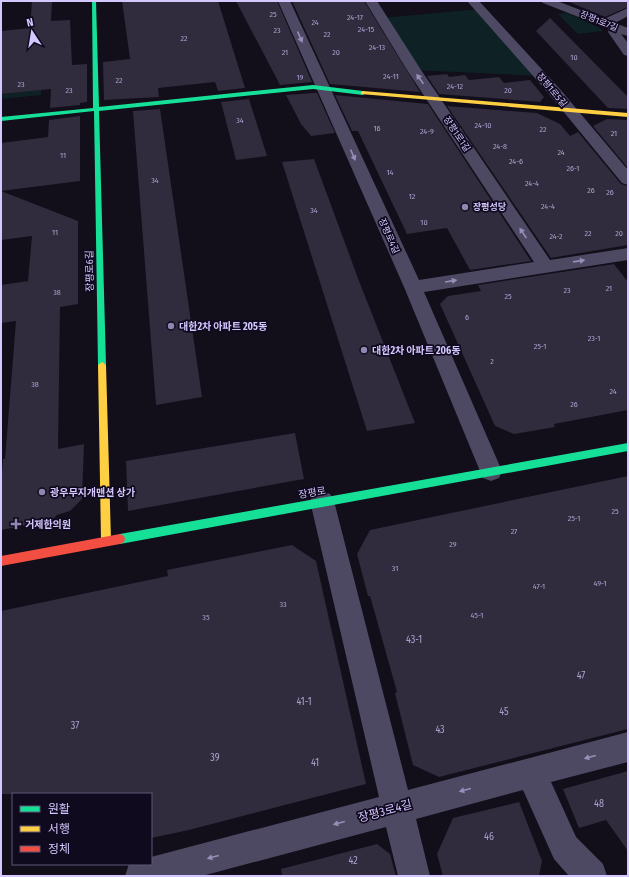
<svg xmlns="http://www.w3.org/2000/svg" width="629" height="877" font-family="'Fira Sans Condensed','Noto Sans KR',sans-serif">
  <style>
    .green { fill: #0e2226 }
    .building { fill: #302b3d }
    .lines { fill: none; stroke-linecap: round; stroke-linejoin: round }
    .street { fill: #4e4963; fill-rule: evenodd }
    .fast { fill: #16e098; fill-rule: evenodd }
    .slow { fill: #ffcf43; fill-rule: evenodd }
    .jam { fill: #f24e42; fill-rule: evenodd }
    .oneway { fill: #988eb9 }
    .poi-dot { fill: #9186af; stroke: #100a1e; stroke-width: 1.5 }
    .labels { text-anchor: middle; stroke-width: 3.5; stroke-linejoin: round; paint-order: stroke }
    .number-label { font-size: 8px; fill: #aca0ce }
    .far-street-label { font-size: 9px; fill: #d5c7ff; stroke: #100a1e }
    .far-poi-label { font-size: 9px; font-weight: bold; fill: #d5c7ff; stroke: #100a1e; text-anchor: start }
    .street-label { font-size: 10px; fill: #d5c7ff; stroke: #100a1e }
    .poi-label { font-size: 10px; font-weight: bold; fill: #d5c7ff; stroke: #100a1e; text-anchor: start }
    .near-number-label { font-size: 10px; fill: #aca0ce }
    .near-street-label { font-size: 12px; fill: #d5c7ff; stroke: #100a1e }
  </style>
  <rect width="100%" height="100%" fill="#120e1a"/>
  <g class="green">
    <polygon points="480,9 540,76 414,70 382,18"/>
    <polygon points="567,13 598,27 603,31 578,34 558,14"/>
    <polygon points="41,90 41,95 1,99 1,94"/>
  </g>
  <g class="building">
    <polygon points="32,1 52,1 51,21 70,20 72,65 87,64 87,102 80,103 80,105 50,108 51,89 1,94 1,31 30,28"/>
    <polygon points="122,1 218,1 245,88 218,91 215,82 158,88 159,97 104,100 103,62 130,59"/>
    <polygon points="236,1 277,1 312,82 280,85"/>
    <polygon points="292,1 364,1 420,92 330,84"/>
    <polygon points="567,1 628,1 628,7 605,17"/>
    <polygon points="550,18 628,97 628,109 608,108 536,31"/>
    <polygon points="447,74 449,77 465,75 469,80 499,77 504,83 530,80 544,97 540,102 439,94 427,76"/>
    <polygon points="313,93 317,93 335,133 311,136 301,124 286,95"/>
    <polygon points="335,95 428,104 531,261 470,270 447,228 407,234 358,131 352,131"/>
    <polygon points="249,99 267,156 236,160 221,102"/>
    <polygon points="447,106 537,113 560,124 570,136 578,132 621,184 628,186 628,245 551,258"/>
    <polygon points="160,109 202,397 156,405 133,111"/>
    <polygon points="80,116 80,181 1,191 1,143 48,137 49,120"/>
    <polygon points="607,119 628,120 628,168 593,126"/>
    <polygon points="314,159 359,281 415,423 367,431 282,162"/>
    <polygon points="1,191 78,221 78,304 60,307 58,449 84,444 82,499 70,511 57,515 52,520 1,530 1,486 3,459 5,459 16,321 1,323 1,285 28,281 32,236 1,240"/>
    <polygon points="614,264 628,282 628,410 554,424 555,427 514,434 495,426 440,304 448,296 481,291 478,285"/>
    <polygon points="295,433 304,479 128,511 126,461"/>
    <polygon points="628,476 628,729 439,777 413,765 395,693 397,692 370,596 368,596 357,554 370,530"/>
    <polygon points="292,545 316,561 366,784 189,830 151,838 151,794 1,794 1,611 168,576 167,570"/>
    <polygon points="628,771 628,851 606,820 579,828 563,789"/>
    <polygon points="519,802 542,861 539,876 443,876 437,854 453,818"/>
    <polygon points="377,844 390,854 396,876 282,876 281,869"/>
  </g>
  <g class="lines">
    <g class="street">
      <polygon points="278,1 290,1 419,280 534,262 407,70 365,1 377,1 421,70 550,260 628,248 628,260 424,292 502,471 499,478 491,481 483,478 480,471 404,287"/>
      <polygon points="467,1 479,1 559,88 628,170 628,185 622,183 549,94"/>
      <polygon points="541,1 557,1 604,19 628,8 628,16 615,23 628,28 628,36 621,34 628,43 628,56 624,55 608,32 609,29 543,3"/>
      <polygon points="322,491 330,494 334,501 408,790 628,732 628,762 551,782 576,837 603,864 607,876 569,876 554,859 523,790 416,819 430,876 398,876 386,827 202,876 125,876 129,864 151,864 151,857 379,797 310,501 314,494"/>
    </g>
    <g class="fast">
      <polygon points="92,1 96,1 99,107 313,85 363,91 366,93 363,95 313,89 99,111 106,365 102,368 98,365 94,111 1,121 1,117 93,108"/>
      <polygon points="628,443 628,451 120,544 116,542 115,539 116,536 120,534"/>
    </g>
    <g class="slow">
      <polygon points="363,91 628,113 628,117 361,94 361,92"/>
      <polygon points="102,362 106,365 111,540 110,543 106,545 102,543 101,540 98,365"/>
    </g>
    <polygon class="jam" points="120,534 124,536 125,539 124,542 120,544 1,566 1,556"/>
  </g>
  <defs><path id="oneway-solid" d="M-6-.8H1V-3.2L6.5 0L1 3.2V.8H-6Z"/></defs>
  <g class="oneway">
    <use href="#oneway-solid" transform="translate(300 37) rotate(66)"/>
    <use href="#oneway-solid" transform="translate(420 79) rotate(-125)"/>
    <use href="#oneway-solid" transform="translate(353 155) rotate(66)"/>
    <use href="#oneway-solid" transform="translate(523 233) rotate(-124)"/>
    <use href="#oneway-solid" transform="translate(579 261) rotate(-8)"/>
    <use href="#oneway-solid" transform="translate(451 281) rotate(-9)"/>
    <use href="#oneway-solid" transform="translate(590 757) rotate(165)"/>
    <use href="#oneway-solid" transform="translate(465 790) rotate(165)"/>
    <use href="#oneway-solid" transform="translate(339 823) rotate(165)"/>
    <use href="#oneway-solid" transform="translate(213 857) rotate(165)"/>
  </g>
  <g class="poi-dot">
    <circle cx="465" cy="207" r="4"/>
    <circle cx="171" cy="326" r="4"/>
    <circle cx="364" cy="350" r="4"/>
    <circle cx="42" cy="492" r="4"/>
    <path d="M14 518h4v4h4v4h-4v4h-4v-4h-4v-4h4z"/>
  </g>
  <g class="labels">
    <g class="number-label">
      <text x="273" y="17">25</text>
      <text x="355" y="20">24-17</text>
      <text x="315" y="25">24</text>
      <text x="366" y="32">24-15</text>
      <text x="277" y="33">23</text>
      <text x="327" y="37">22</text>
      <text x="184" y="41">22</text>
      <text x="377" y="50">24-13</text>
      <text x="285" y="55">21</text>
      <text x="336" y="55">20</text>
      <text x="574" y="60">10</text>
      <text x="391" y="79">24-11</text>
      <text x="300" y="80">19</text>
      <text x="119" y="83">22</text>
      <text x="21" y="87">23</text>
      <text x="455" y="89">24-12</text>
      <text x="69" y="93">23</text>
      <text x="508" y="93">20</text>
      <text x="240" y="123">34</text>
      <text x="483" y="128">24-10</text>
      <text x="377" y="131">16</text>
      <text x="543" y="132">22</text>
      <text x="427" y="134">24-9</text>
      <text x="614" y="136">21</text>
      <text x="500" y="149">24-8</text>
      <text x="561" y="155">24</text>
      <text x="63" y="158">11</text>
      <text x="516" y="164">24-6</text>
      <text x="573" y="171">26-1</text>
      <text x="390" y="175">14</text>
      <text x="155" y="183">34</text>
      <text x="532" y="186">24-4</text>
      <text x="591" y="193">26</text>
      <text x="610" y="195">26</text>
      <text x="412" y="199">12</text>
      <text x="548" y="209">24-4</text>
      <text x="314" y="213">34</text>
      <text x="424" y="225">10</text>
      <text x="55" y="235">11</text>
      <text x="588" y="236">22</text>
      <text x="619" y="236">20</text>
      <text x="556" y="239">24-2</text>
      <text x="609" y="291">21</text>
      <text x="567" y="293">23</text>
      <text x="57" y="295">38</text>
      <text x="508" y="299">25</text>
      <text x="467" y="320">6</text>
      <text x="594" y="341">23-1</text>
      <text x="540" y="349">25-1</text>
      <text x="492" y="364">2</text>
      <text x="35" y="387">38</text>
      <text x="613" y="394">24</text>
      <text x="574" y="407">26</text>
      <text x="615" y="514">25</text>
      <text x="574" y="521">25-1</text>
      <text x="514" y="534">27</text>
      <text x="453" y="547">29</text>
      <text x="395" y="571">31</text>
      <text x="600" y="586">49-1</text>
      <text x="539" y="589">47-1</text>
      <text x="283" y="607">33</text>
      <text x="477" y="618">45-1</text>
      <text x="206" y="620">35</text>
    </g>
    <g class="far-street-label">
      <text transform="translate(599 21) rotate(22)" y="3">장평1로7길</text>
      <text transform="translate(552 90) rotate(50)" y="3">장평1로5길</text>
      <text transform="translate(457 134) rotate(56)" y="3">장평1로1길</text>
      <text transform="translate(389 236) rotate(66)" y="3">장평로4길</text>
    </g>
    <g class="far-poi-label">
      <text x="473" y="210">장평성당</text>
    </g>
    <g class="street-label">
      <text transform="translate(89 271) rotate(-91)" y="4">장평로6길</text>
      <text transform="translate(312 492) rotate(-10)" y="4">장평로</text>
    </g>
    <g class="poi-label">
      <text x="179" y="330">대한2차 아파트 205동</text>
      <text x="372" y="354">대한2차 아파트 206동</text>
      <text x="50" y="496">광우무지개맨션 상가</text>
      <text x="25" y="528">거제한의원</text>
    </g>
    <g class="near-number-label">
      <text x="414" y="643">43-1</text>
      <text x="581" y="679">47</text>
      <text x="304" y="705">41-1</text>
      <text x="504" y="715">45</text>
      <text x="75" y="729">37</text>
      <text x="440" y="733">43</text>
      <text x="215" y="761">39</text>
      <text x="315" y="766">41</text>
      <text x="599" y="807">48</text>
      <text x="489" y="840">46</text>
      <text x="353" y="864">42</text>
    </g>
    <g class="near-street-label">
      <text transform="translate(385 811) rotate(-15)" y="4">장평3로4길</text>
    </g>
  </g>
  <rect width="629" height="877" fill="none" stroke="#d5c7ff" stroke-width="4"/>
  <rect x="12" y="793" width="140" height="72" fill="#100a1e" stroke="#5f5678"/>
  <rect x="20" y="806" width="20" height="6" fill="#16e098" stroke="#5f5678"/>
  <text x="48" y="813" font-size="12" fill="#d5c7ff">원활</text>
  <rect x="20" y="826" width="20" height="6" fill="#ffcf43" stroke="#5f5678"/>
  <text x="48" y="833" font-size="12" fill="#d5c7ff">서행</text>
  <rect x="20" y="846" width="20" height="6" fill="#f24e42" stroke="#5f5678"/>
  <text x="48" y="853" font-size="12" fill="#d5c7ff">정체</text>
  <g transform="translate(32 32) rotate(348)" stroke="#100a1e" stroke-width="3" paint-order="stroke">
  <path d="M0-3L7 15L0 10L-7 15Z" fill="#d5c7ff"/>
  <text y="-6" font-size="11" font-weight="bold" text-anchor="middle" fill="#d5c7ff">N</text>
  </g>
</svg>
